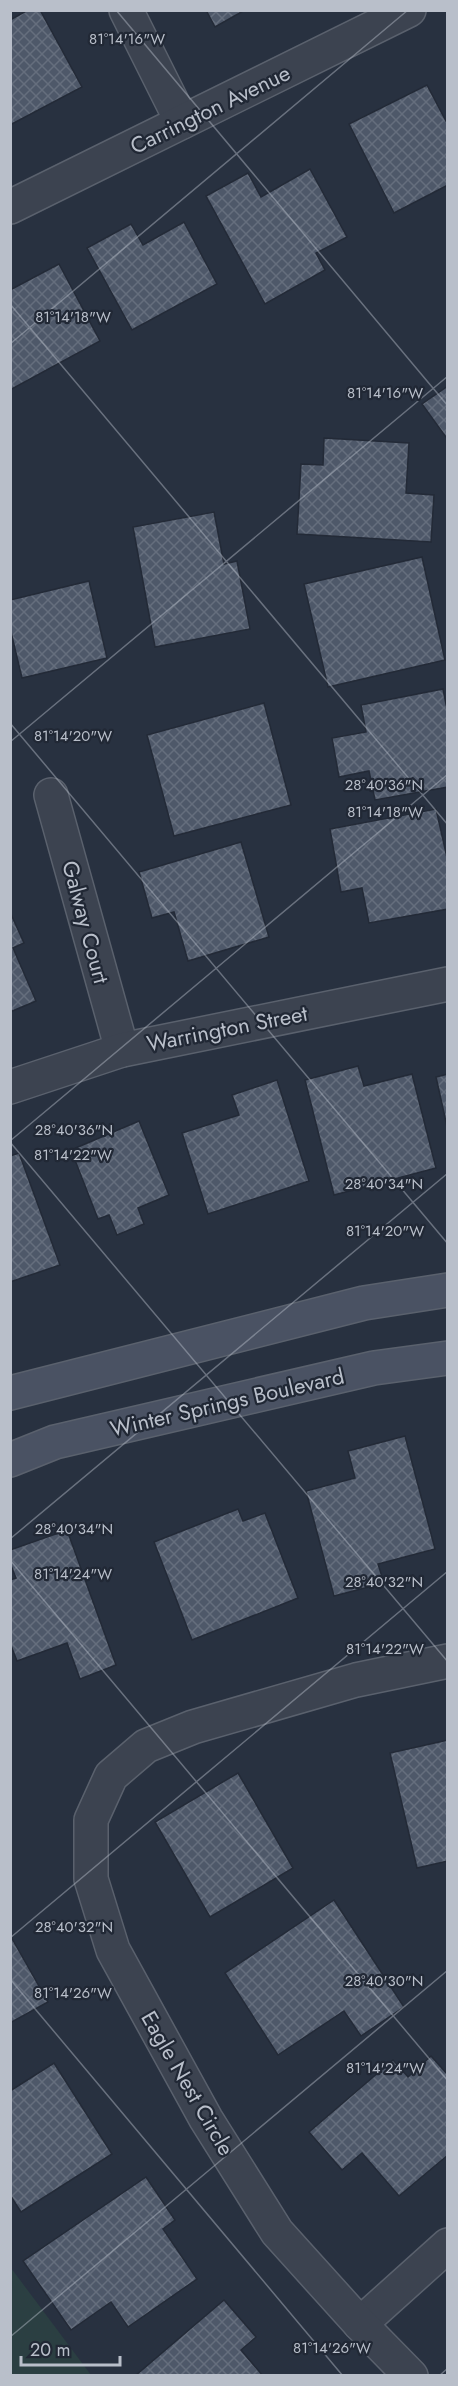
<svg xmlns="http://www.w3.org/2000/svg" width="458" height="2386" font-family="Jost,sans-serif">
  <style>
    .park { fill: #2b3f42 }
    .building { fill: url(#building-cross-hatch); stroke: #232a37; stroke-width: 1.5 }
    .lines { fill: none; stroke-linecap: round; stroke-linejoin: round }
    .street-casing { stroke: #5a616d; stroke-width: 36 }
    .secondary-casing { stroke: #5a616d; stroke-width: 36 }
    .street { stroke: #3c4350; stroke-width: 33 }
    .secondary { stroke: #4a5263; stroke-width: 33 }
    .ticks { fill: none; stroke: #b9bfca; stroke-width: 1.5; stroke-opacity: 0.45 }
    .labels { text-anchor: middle; stroke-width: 4.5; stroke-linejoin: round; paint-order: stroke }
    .street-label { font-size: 22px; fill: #b9bfca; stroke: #212835 }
    .ticks-label { font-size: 15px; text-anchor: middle; fill: #b9bfca; stroke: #212835; stroke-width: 4.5; stroke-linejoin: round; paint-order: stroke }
  </style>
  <defs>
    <pattern id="building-cross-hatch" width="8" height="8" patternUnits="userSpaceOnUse" patternTransform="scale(1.5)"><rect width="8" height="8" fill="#4e5869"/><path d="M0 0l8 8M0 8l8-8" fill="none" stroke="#656e7d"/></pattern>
  </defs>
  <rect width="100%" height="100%" fill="#283140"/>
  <polygon class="park" points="11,2268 91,2375 11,2375"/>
  <g class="building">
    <polygon points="28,10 40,10 82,87 10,125 10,20"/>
    <polygon points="206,10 245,10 215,27"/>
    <polygon points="427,85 448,125 448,185 394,213 349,124"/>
    <polygon points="310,169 347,237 316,253 325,270 265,304 206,196 248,173 261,197"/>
    <polygon points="184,222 217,284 132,330 87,248 131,224 143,245"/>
    <polygon points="59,264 100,341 10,390 10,290"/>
    <polygon points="448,386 448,440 422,404"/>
    <polygon points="324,438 409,443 406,493 434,495 431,542 297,534 301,464 323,465"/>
    <polygon points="214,512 224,564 237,561 250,629 155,647 133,527"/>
    <polygon points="422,557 445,660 328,687 304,584"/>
    <polygon points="89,581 107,658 22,678 10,628 10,600"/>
    <polygon points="443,689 448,714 448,787 375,800 369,771 339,777 332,738 366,732 361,705"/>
    <polygon points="264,703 291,805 174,836 147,735"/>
    <polygon points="436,809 448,862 448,909 369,923 362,888 341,892 330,829"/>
    <polygon points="241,842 269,937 188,961 174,912 152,918 139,872"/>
    <polygon points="10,912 24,943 13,948 36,1001 10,1012"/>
    <polygon points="358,1066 364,1086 412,1074 436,1168 334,1195 305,1080"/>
    <polygon points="448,1074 448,1131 436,1077"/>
    <polygon points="277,1080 309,1181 208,1214 182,1133 239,1115 232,1095"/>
    <polygon points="139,1121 169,1195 138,1208 144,1224 117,1235 109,1215 98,1219 71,1150"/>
    <polygon points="19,1153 60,1265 10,1282 10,1156"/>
    <polygon points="405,1436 435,1549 378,1564 384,1583 334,1596 306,1491 355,1478 348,1451"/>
    <polygon points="238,1509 243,1521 265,1513 298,1598 192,1640 154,1542"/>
    <polygon points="67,1530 116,1665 80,1679 67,1643 17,1661 10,1643 10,1580 16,1578 10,1563 10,1550"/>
    <polygon points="448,1740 448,1861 417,1868 390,1753"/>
    <polygon points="238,1773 293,1868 210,1917 155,1822"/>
    <polygon points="334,1900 404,2007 361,2036 344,2011 278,2055 225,1973"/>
    <polygon points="10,1935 48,2002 10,2023"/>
    <polygon points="431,2056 448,2075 448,2155 399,2196 362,2153 342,2170 309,2132 393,2060 408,2077"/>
    <polygon points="54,2063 112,2154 21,2212 10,2195 10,2091"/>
    <polygon points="146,2177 175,2220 163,2229 197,2279 128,2327 111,2302 71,2330 23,2261"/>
    <polygon points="224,2300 256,2337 241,2350 263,2376 135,2376"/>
  </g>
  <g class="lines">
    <defs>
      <g id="street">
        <polyline points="126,10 182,122"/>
        <polyline points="10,207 409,10"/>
        <polyline points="51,795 122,1050"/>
        <polyline points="10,1087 122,1050 448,984"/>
        <polyline points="360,2324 448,2245"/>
        <polyline points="411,2376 360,2324 277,2232 206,2119 113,1950 91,1879 91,1820 111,1776 146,1746 193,1727 356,1680 448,1661"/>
      </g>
      <g id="secondary">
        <polyline points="10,1393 364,1303 448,1290"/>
        <polyline points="10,1460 55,1442 374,1368 448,1358"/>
      </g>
    </defs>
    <use href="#street" class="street-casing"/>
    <use href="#secondary" class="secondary-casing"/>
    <use href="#street" class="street"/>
    <use href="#secondary" class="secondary"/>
  </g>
  <path class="ticks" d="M116,10L448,406M10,304L448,825M10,344L408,10M10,723L448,1244M10,742L448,376M10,1141L448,774M10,1142L448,1662M10,1539L448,1173M10,1560L448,2081M10,1938L448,1571M10,1979L343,2376M10,2337L448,1970M439,2376L448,2368"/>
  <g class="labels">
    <g class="street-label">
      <text transform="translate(210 109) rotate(-26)" y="8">Carrington Avenue</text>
      <text transform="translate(86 922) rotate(75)" y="8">Galway Court</text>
      <text transform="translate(227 1028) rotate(-11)" y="8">Warrington Street</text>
      <text transform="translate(227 1402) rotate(-13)" y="8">Winter Springs Boulevard</text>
      <text transform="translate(188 2083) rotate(60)" y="8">Eagle Nest Circle</text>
    </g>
  </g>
  <g class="ticks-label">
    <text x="127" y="44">81°14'16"W</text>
    <text x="73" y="322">81°14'18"W</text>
    <text x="385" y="398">81°14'16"W</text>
    <text x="73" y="741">81°14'20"W</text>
    <text x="384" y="790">28°40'36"N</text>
    <text x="385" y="817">81°14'18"W</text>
    <text x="74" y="1135">28°40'36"N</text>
    <text x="73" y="1160">81°14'22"W</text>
    <text x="384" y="1189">28°40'34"N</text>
    <text x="385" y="1236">81°14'20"W</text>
    <text x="74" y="1534">28°40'34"N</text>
    <text x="73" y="1579">81°14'24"W</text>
    <text x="384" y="1587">28°40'32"N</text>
    <text x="385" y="1654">81°14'22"W</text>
    <text x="74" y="1932">28°40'32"N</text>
    <text x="384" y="1986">28°40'30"N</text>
    <text x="73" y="1998">81°14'26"W</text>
    <text x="385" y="2073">81°14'24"W</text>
    <text x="332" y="2353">81°14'26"W</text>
  </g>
  <rect width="458" height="2386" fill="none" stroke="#b9bfca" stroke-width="24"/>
  <path d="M21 2356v9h99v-9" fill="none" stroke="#b9bfca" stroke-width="3"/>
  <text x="30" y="2356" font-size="18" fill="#b9bfca" stroke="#212835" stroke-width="4.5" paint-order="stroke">20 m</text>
</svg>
